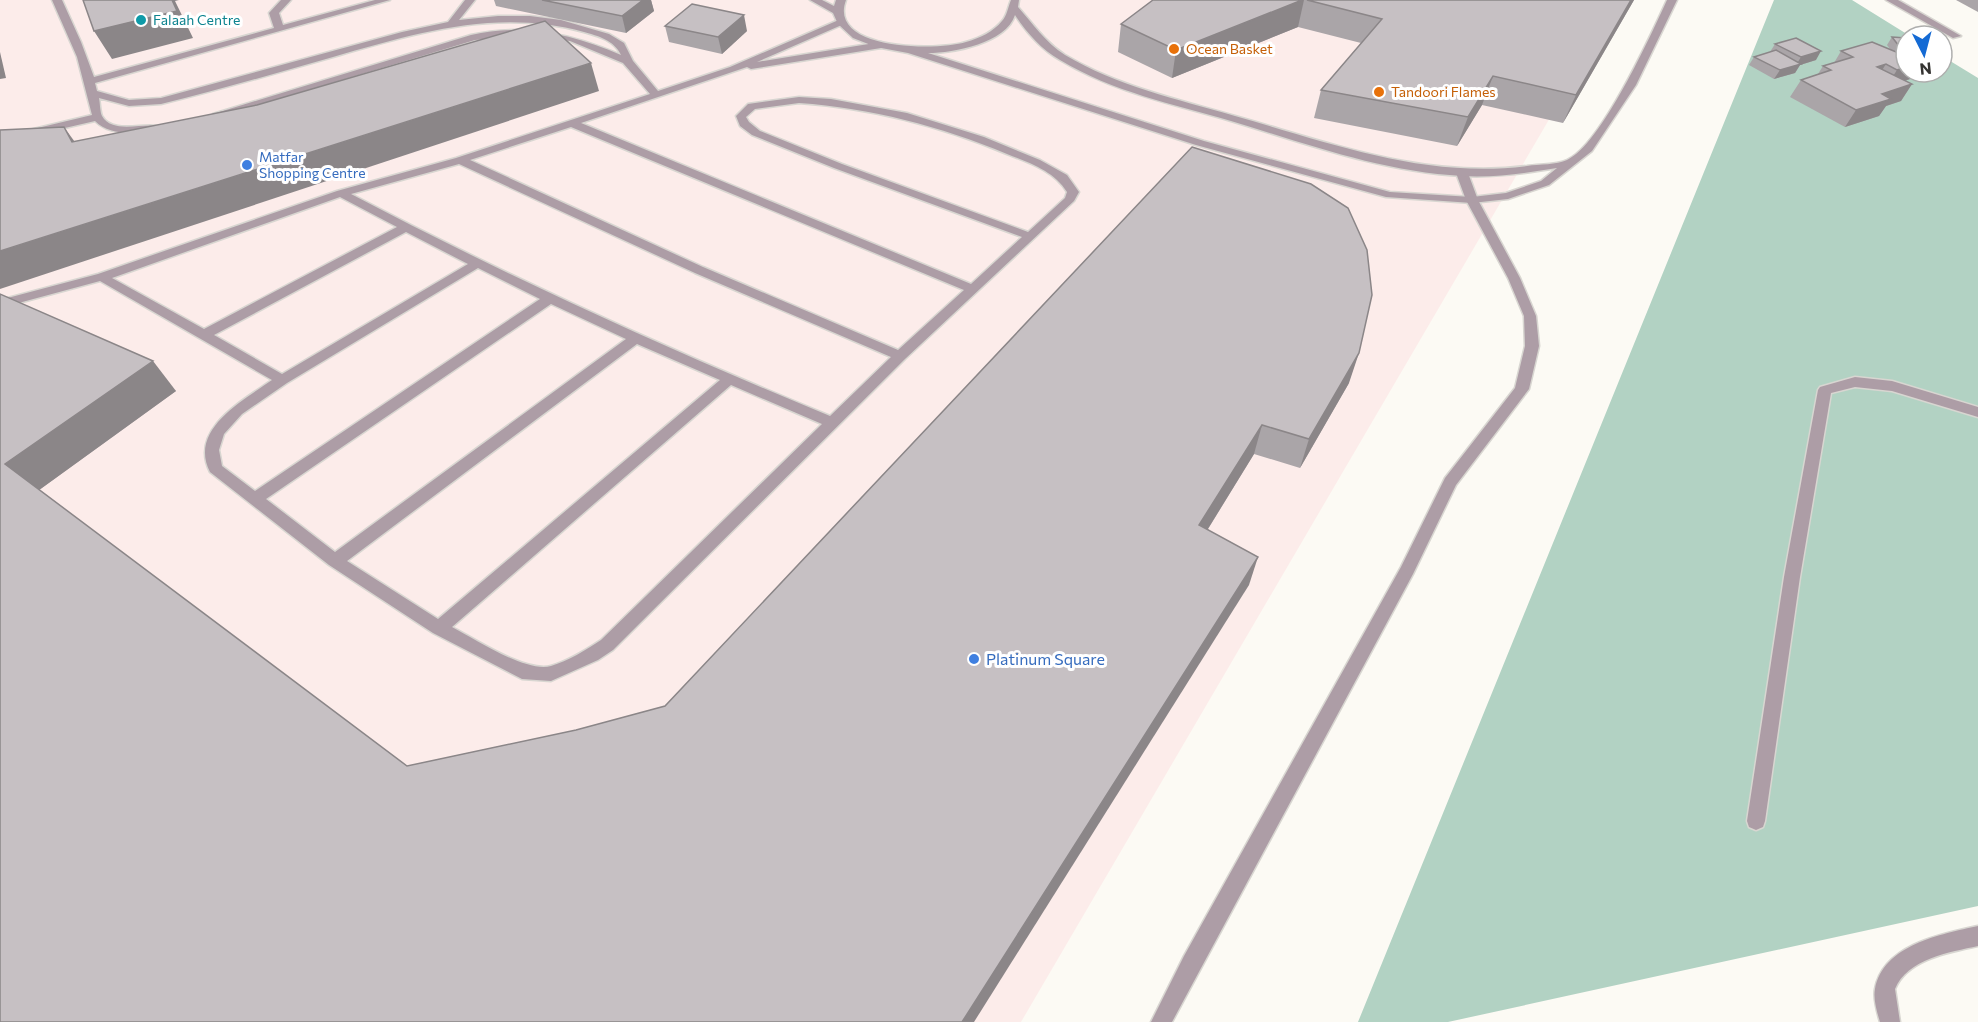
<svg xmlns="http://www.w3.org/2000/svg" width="1978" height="1022" font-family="Commissioner,sans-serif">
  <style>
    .commercial { fill: #fcecea }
    .green { fill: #b2d2c3 }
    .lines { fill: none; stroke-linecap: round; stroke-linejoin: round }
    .lane-casing { stroke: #d8d6d1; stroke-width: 3 }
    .street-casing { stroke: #d8d6d1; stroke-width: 3 }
    .lane { fill: #ad9da6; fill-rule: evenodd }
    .street { fill: #ad9da6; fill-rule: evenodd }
    .wall { fill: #aaa5a8 }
    .shaded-wall { fill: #8b8688 }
    .building { fill: #c6c0c3; stroke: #8b8688; stroke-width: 1.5 }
    .culture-dot { fill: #0f9aa8; stroke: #fff; stroke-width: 2 }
    .food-dot { fill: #e8710a; stroke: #fff; stroke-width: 2 }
    .shop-dot { fill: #3f7fe0; stroke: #fff; stroke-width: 2 }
    .labels { text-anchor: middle; stroke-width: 6; stroke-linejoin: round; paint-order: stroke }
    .far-culture-label { font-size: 14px; fill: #0d838f; stroke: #fff; text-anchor: start }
    .far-food-label { font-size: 14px; fill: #c56008; stroke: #fff; text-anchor: start }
    .far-shop-label { font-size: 14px; fill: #366cbe; stroke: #fff; text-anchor: start }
    .shop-label { font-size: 16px; fill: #366cbe; stroke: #fff; text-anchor: start }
  </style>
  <rect width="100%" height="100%" fill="#fcfaf4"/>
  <polygon class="commercial" points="0,0 1619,0 1021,1022 0,1022"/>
  <polygon class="green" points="1774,0 1852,0 1910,36 1906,36 1906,72 1942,72 1942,56 1978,78 1978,906 1448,1022 1358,1022"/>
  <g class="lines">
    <defs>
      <g id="lane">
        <path d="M52,0H62L81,42L94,77L274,28L269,13L281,0H291L279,13L283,25L375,0H390L95,83L97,91L129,100L161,98L402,32L448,22L465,0H475L459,20L498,16H530L561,20L609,34L624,43L633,61L658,91L730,67L841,19L844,20V24L757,62L881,42L886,45L881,48L751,69L747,67L581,123L971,284L1022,237L834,168L752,135L740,126L736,116L748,104L799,97L831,99L907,113L984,137L1040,160L1067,175L1079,192L1074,201L905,359L613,650L598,660L551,681L522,679L433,633L329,565L210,472C188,429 244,400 272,380L100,281L0,308V300L98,274L337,191L456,158L650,94L623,63L570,41L524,35L475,40L222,116L213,114L471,35C524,23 572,34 621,55C614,40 598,36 584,32C498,8 416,33 333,57C276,73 219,90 161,104L129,106L99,98C100,103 100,112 102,116C112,134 142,123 157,126V130L153,131C133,133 110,136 95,121L0,143V137L92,115L77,57ZM799,103C871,108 940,126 1007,154C1030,163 1054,171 1067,192L1065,198L1028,232L842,164L760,131L749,122L746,117L755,109ZM571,127L964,290L898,350L703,267L470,160ZM459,164L695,273L891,357L830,416C667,349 507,276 351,194ZM340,197L397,227L204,329L112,278ZM406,232L468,264L282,374L214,335ZM478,268L540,299L255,491L222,466L219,450L224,434L242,414L287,383ZM551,304L626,339L335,552L266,499ZM637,344L720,380L438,619L347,561ZM731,385L822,424L601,640C586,650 568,661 551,666C526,673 475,639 452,627Z"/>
        <polygon points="1886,0 1898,0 1961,36 1953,38"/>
        <polygon points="1462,170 1468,173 1478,200 1520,278 1536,316 1539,346 1529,389 1456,485 1413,574 1172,1022 1151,1022 1184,956 1401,567 1445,478 1515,388 1525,346 1524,316 1508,278 1466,200 1456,173"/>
        <polygon points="1855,377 1892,381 1978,407 1978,417 1892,391 1855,387 1831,393 1800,577 1765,821 1763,827 1756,830 1749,827 1747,821 1784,577 1818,390 1820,387"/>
      </g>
      <g id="street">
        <path d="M810,0H822L834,6L836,0H846C827,51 938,51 966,42C980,38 993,32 1002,21C1007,16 1008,7 1011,0H1019L1018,7C1033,24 1045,42 1065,55C1117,86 1177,99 1235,116C1331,143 1425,179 1527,166C1539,164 1557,165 1567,160C1601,145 1651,35 1667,0H1677L1636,85L1592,151L1549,185L1508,199L1472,203L1386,197L1196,145L908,53L876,47L853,38L838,24L833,13ZM1015,15C1027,33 1041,49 1060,60C1113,92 1173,104 1231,121C1307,144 1383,172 1462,176C1494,178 1526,173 1557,168L1541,181L1506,193L1472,197L1390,192L1204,141L928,53C954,53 1006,43 1015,15Z"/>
        <path d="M1978,926V946C1950,952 1907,959 1895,989L1900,1022H1880C1877,1012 1873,999 1875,989C1883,945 1941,934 1978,926Z"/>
      </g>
    </defs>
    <use href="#lane" class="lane-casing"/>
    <use href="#street" class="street-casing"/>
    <use href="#lane" class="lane"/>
    <use href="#street" class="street"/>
  </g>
  <g class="wall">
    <polygon points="494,0 651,0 654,11 626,33 496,6"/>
    <polygon points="1153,0 1634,0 1563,123 1482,105 1457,146 1314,118 1321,90 1361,43 1298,27 1172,78 1118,52 1121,24"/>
    <polygon points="1956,0 1978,0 1978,12"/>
    <polygon points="665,26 747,31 722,54 669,42"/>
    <polygon points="1892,37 1906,38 1906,72 1915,72 1910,79 1905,81 1912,84 1901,101 1886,106 1879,116 1845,127 1790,97 1801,80 1818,74 1823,66 1834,63 1841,51 1890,49 1887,45"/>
    <polygon points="1775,44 1816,60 1800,65 1795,73 1774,79 1749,65 1754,57 1770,52"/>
    <polygon points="0,294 176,391 39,490 407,766 576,730 665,706 1349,383 1300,468 1254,454 1208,529 1249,585 0,1022"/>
  </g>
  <g class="shaded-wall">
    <polygon points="172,0 179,0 175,1 193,38 112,59 94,31"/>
    <polygon points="643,0 651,0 654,11 626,33 622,16"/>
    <polygon points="1302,0 1304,0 1298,27 1172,78 1176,50"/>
    <polygon points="1631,0 1634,0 1563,123 1576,95"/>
    <polygon points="744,15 747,31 722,54 718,37"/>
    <polygon points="1821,51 1816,60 1800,65 1795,73 1774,79 1780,70 1796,65 1801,57"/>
    <polygon points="0,52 6,78 0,79"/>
    <polygon points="591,63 599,91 0,289 0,251"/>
    <polygon points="1886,64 1875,81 1877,67"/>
    <polygon points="1906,67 1906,72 1915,72 1910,79 1886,87 1897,70"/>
    <polygon points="1493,76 1482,105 1457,146 1468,117"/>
    <polygon points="1912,84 1901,101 1886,106 1879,116 1845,127 1856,110 1882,94"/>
    <polygon points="64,127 85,156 72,142"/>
    <polygon points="1359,353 1349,383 1300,468 1309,439"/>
    <polygon points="153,361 176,391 35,493 5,464"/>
    <polygon points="1262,425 1254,454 1193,553 1199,525"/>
    <polygon points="1258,557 1249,585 974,1022 962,1022"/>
  </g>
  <g class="building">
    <polygon points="83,0 172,0 177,11 94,31"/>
    <polygon points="542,0 643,0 622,16"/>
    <polygon points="1153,0 1302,0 1176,50 1121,24"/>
    <polygon points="1307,0 1631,0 1576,95 1493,76 1468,117 1321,90 1382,19"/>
    <polygon points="692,4 744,15 718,37 665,26"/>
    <polygon points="545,21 591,63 0,251 0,130 64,127 72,142 257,105"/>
    <polygon points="1892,37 1906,38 1906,55"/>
    <polygon points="1796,38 1821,51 1801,57 1775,44"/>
    <polygon points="1872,42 1906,56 1906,67 1897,70 1886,64 1877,67 1912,84 1882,94 1891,99 1856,110 1801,80 1831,70 1823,66 1853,57 1841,51"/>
    <polygon points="1776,50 1801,64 1780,70 1754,57"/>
    <polygon points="1192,147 1311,184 1348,208 1367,250 1372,295 1359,353 1309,439 1262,425 1199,525 1258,557 962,1022 0,1022 0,294 153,361 5,464 407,766 576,730 665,706"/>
  </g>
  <circle class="culture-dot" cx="141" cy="20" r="6"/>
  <g class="food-dot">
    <circle cx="1174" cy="49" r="6"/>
    <circle cx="1379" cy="92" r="6"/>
  </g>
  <g class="shop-dot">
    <circle cx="247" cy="165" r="6"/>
    <circle cx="974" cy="659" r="6"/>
  </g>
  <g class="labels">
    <g class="far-culture-label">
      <text x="153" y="25">Falaah Centre</text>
    </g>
    <g class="far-food-label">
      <text x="1186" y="54">Ocean Basket</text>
      <text x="1391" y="97">Tandoori Flames</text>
    </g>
    <g class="far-shop-label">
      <text x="259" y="162">Matfar<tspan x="259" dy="16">Shopping Centre</tspan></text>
    </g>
    <g class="shop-label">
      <text x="986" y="665">Platinum Square</text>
    </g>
  </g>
  <g transform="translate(1924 54) rotate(174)"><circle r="28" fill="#ffffff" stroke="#aeaead" stroke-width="1.5"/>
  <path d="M0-4.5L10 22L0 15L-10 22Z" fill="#146ad4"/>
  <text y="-9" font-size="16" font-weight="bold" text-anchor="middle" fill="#353432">N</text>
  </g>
</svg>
